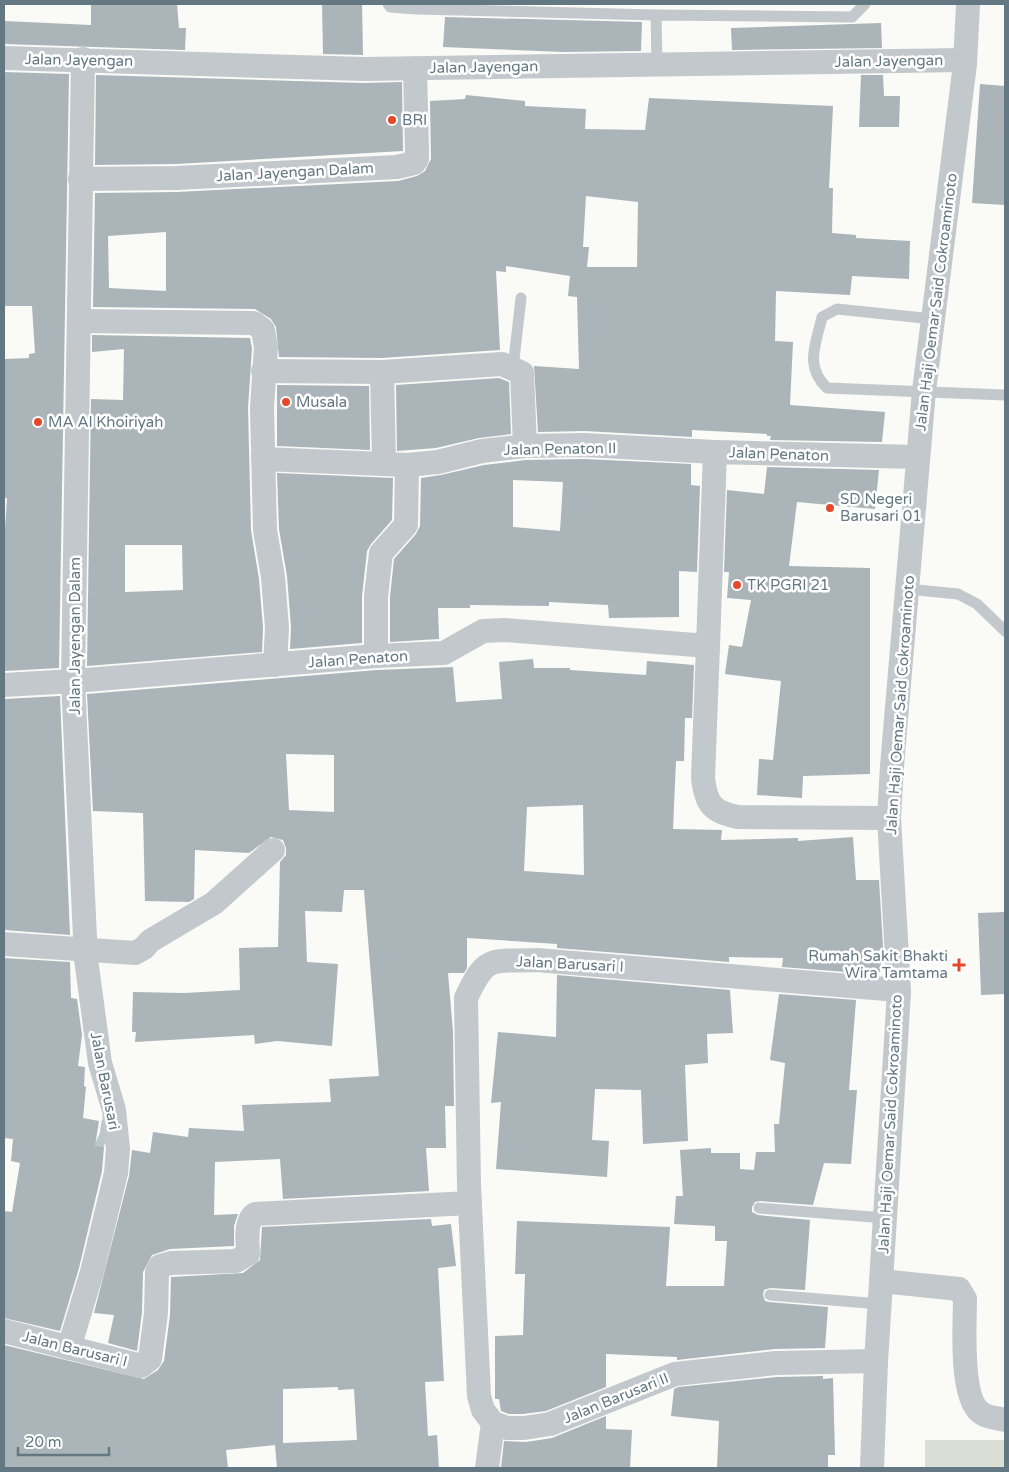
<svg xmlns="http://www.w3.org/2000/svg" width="1009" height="1472" font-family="'Varela Round',sans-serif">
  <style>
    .green { fill: #dadfd6 }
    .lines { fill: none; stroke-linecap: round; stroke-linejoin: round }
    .stream { stroke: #bac8cb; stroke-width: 9 }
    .building { fill: #aab4b9; fill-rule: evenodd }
    .service { stroke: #c3c8cc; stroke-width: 11 }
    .minor { stroke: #c3c8cc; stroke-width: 24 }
    .poi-dot { fill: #e6482b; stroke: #fff; stroke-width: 2 }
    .labels { text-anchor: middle; stroke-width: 5; stroke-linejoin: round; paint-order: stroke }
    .street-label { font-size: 15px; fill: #647883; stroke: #fff }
    .poi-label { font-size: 15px; fill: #647883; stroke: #fff; text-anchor: start }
  </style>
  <rect width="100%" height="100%" fill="#fafaf7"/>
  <rect class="green" x="925" y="1440" width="80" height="28"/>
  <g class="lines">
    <polyline class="stream" points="94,1156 104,1135 106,1122"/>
  </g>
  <g class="building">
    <polygon points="91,4 177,4 179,28 186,28 185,50 4,44 4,21 91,25"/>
    <polygon points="322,4 362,4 363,55 323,54"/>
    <polygon points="445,17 642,22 641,51 563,52 443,47"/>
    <polygon points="881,23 882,48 732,50 731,28"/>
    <polygon points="4,72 69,74 59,668 4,671 4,544 7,498 4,498 4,359 29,358 29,354 35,353 32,306 4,306"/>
    <polygon points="96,75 363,83 402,82 403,151 176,164 95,165"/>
    <polygon points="861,75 883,75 884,96 900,96 899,127 859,127"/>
    <polygon points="980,84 1005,86 1005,205 972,203"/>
    <path d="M466,95L525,101V106L586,109L585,129L645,130L649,98L833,106L829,188H833L832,233L856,235V238L910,241L909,279L852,276L850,295L776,291L775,341L793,342L790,405L885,412L882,442L770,440L771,436H767V434L692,430V437L585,431L538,432L534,366L579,369L577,297L568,296L570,276L506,266V272L496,271L500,350L382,358L279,357L276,327L271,319L255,309L93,307L95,193L177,192L398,181L417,176L425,171L431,159L430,101L465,99ZM586,196L638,202L637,267H587L589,247H583ZM166,232V291L109,288L108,236Z"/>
    <path d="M92,335L250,338L252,348L248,408L251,530L259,579L263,628L262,652L87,666L91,399L123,400L124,349L92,352ZM125,545H182L183,590L125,592Z"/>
    <polygon points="499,378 509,382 511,434 479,438 436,448 397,451 396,385"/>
    <polygon points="277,385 369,386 370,450 277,446"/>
    <path d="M584,459L691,464V485L700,486L697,572L679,571V617L609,618L608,605L549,602V606L470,605V608H438L439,639L390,642V597L394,559L416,534L420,526L421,478L441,475L484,465L526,460ZM513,480L563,482L560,531L513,527Z"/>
    <polygon points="767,467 879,470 875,509 797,502 789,566 870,568 870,774 803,776 802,798 757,795 759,759 773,760 781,681 725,674 729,645 742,647 751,600 727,598 729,572 724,572 727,490 764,494"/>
    <polygon points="277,473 393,478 392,520 371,544 367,551 362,596 362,643 290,649 291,627 287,576 279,529"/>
    <path d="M533,659L534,668H570V670L646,675L647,661L694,665L692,718H685L684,761H676L673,829L722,830L721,840L798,838V841L853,837L856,880H879L883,946L880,972L859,970V973L782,967L783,958L729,957V962L557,948V944L467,938V968L464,973H448L453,1032L454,1106H445L446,1148H426L429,1191L283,1199L280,1159L215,1162L214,1215L238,1214L234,1226V1246L170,1249L152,1255L143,1272L142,1312L137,1351L108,1343L114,1315L94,1313L129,1176L132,1150L150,1153L153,1132L188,1137L189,1128L244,1131L242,1105L331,1102L329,1079L379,1076L364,890H344L342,912L305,911L307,962L338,964L332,1046L277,1041L255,1044L254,1035L135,1042L136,1032H132L133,992L184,993L240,990L239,948L278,947L280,862L286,855V848L283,840L271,837L249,853L195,850L194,899L189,902L145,901L143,813L93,811L87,694L377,670L453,667L456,702L502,699L499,662ZM286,754L334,755V812L289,810ZM583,805L584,875L524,871L527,807Z"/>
    <polygon points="60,696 70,935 4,930 4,699"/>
    <polygon points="1005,912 1005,994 981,995 978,913"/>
    <polygon points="4,958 70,962 71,998 77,999 82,1035 78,1066 85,1067 84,1086 86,1087 83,1118 99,1121 95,1146 104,1147 102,1171 79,1268 60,1331 4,1318 4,1211 12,1212 20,1163 11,1161 13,1139 4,1138"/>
    <polygon points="557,975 730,990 733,1033 707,1034 708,1063 685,1065 688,1141 643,1144 641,1090 595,1089 592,1140 609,1141 607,1177 496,1169 501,1102 491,1103 498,1032 556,1037"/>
    <polygon points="779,994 856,1000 849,1090 857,1090 851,1164 824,1163 813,1205 760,1201 755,1202 752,1207 752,1212 758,1215 810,1220 805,1290 770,1288 764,1290 763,1295 765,1301 769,1302 828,1307 825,1348 775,1349 677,1360 677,1357 606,1354 606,1387 546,1411 523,1414 509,1414 501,1411 499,1399 495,1399 495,1336 523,1335 525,1274 515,1274 517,1221 670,1227 666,1286 724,1286 727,1241 715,1241 715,1226 674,1224 676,1196 683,1196 680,1150 711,1148 711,1153 740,1153 740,1169 754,1170 756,1152 775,1152 774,1124 779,1124 785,1063 770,1060"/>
    <path d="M431,1219L432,1226L451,1224L456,1266L438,1268L444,1381L425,1382L428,1436L437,1435L439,1468H277L275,1445L226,1450L228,1468H4V1345L144,1379L158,1370L164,1361L170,1315L171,1277L243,1273L260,1260L262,1227ZM338,1387V1390L354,1389L357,1440L283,1443V1389Z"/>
    <polygon points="823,1376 823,1379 833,1378 835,1455 828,1455 828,1468 717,1468 719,1421 671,1416 674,1389 678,1387 777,1377"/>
    <polygon points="606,1416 606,1429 632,1430 630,1468 501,1468 504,1441 526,1442 552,1438"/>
  </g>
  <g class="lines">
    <g class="service">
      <polyline points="388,4 390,7 416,9 656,15"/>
      <polyline points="657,63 656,15 852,17 865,4"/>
      <path d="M933,319L837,309L822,317C816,344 804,366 827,388L1005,395"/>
      <polyline points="513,368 521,298"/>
      <polyline points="907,589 958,594 977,604 1005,631"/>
      <polyline points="759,1208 885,1218"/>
      <polyline points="770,1295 880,1304"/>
    </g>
    <g class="minor">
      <polyline points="4,58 364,69 965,60"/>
      <polyline points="80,179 176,178 397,167 414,163 417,159 417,151 415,69"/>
      <polyline points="79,321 254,323 263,330 266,347 262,408 265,530 273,577 277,628 275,665"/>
      <polyline points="263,371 382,372 502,364 522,373 525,446"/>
      <polyline points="382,372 384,463"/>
      <polyline points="263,459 407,465 438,462 482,451 525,446 584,445 715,452"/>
      <path d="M708,646L703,778C706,804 712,812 738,817L889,818"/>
      <polyline points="376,656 376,596 381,553 406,525 407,465"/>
      <polyline points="4,685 74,681 376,656 444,653 483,631 504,630 708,646 715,452 918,457"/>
      <polyline points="4,944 135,953 144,948 150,941 214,903 273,850"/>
      <path d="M881,1281L959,1289L965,1299C965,1323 959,1402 983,1414C989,1418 998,1418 1005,1420"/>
      <path d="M4,1331L141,1366L150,1359L156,1313L157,1272L160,1266L171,1263L236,1261L248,1254C248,1242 244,1222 255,1214L470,1203"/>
      <polyline points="69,1348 92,1272 116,1173 118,1149 114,1110 100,1063 86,959 73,681 83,59"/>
      <path d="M493,1423L483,1410L479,1396L469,1185L466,998C487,953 491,962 537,960L898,990"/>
      <polyline points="493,1423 507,1428 524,1428 550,1424 675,1374 776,1363 876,1361"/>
      <polyline points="487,1468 493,1423"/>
      <polyline points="872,1468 876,1362 899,992 889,818 892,766 924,391 965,64 968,4"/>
    </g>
  </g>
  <g class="poi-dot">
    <circle cx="392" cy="120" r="5"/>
    <circle cx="286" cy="402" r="5"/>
    <circle cx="38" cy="422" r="5"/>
    <circle cx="830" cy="508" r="5"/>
    <circle cx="737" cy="585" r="5"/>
    <path d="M956.5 957.5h5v5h5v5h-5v5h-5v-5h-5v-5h5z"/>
  </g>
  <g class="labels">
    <g class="street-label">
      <text transform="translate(79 60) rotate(1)" y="5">Jalan Jayengan</text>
      <text transform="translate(889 61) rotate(-1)" y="5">Jalan Jayengan</text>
      <text transform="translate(484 67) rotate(-1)" y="5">Jalan Jayengan</text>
      <text transform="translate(295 172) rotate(-3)" y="5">Jalan Jayengan Dalam</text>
      <text transform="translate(936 302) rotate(-83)" y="5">Jalan Haji Oemar Said Cokroaminoto</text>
      <text transform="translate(560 449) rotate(-1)" y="5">Jalan Penaton II</text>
      <text transform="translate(779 454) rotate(2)" y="5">Jalan Penaton</text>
      <text transform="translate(75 636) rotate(-90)" y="5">Jalan Jayengan Dalam</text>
      <text transform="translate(358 659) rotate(-4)" y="5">Jalan Penaton</text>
      <text transform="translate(900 705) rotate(-86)" y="5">Jalan Haji Oemar Said Cokroaminoto</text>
      <text transform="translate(570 964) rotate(3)" y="5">Jalan Barusari I</text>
      <text transform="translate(105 1081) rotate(79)" y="5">Jalan Barusari</text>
      <text transform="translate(890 1124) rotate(-87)" y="5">Jalan Haji Oemar Said Cokroaminoto</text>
      <text transform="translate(75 1349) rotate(14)" y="5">Jalan Barusari I</text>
      <text transform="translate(616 1398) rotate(-22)" y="5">Jalan Barusari II</text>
    </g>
    <g class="poi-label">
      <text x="402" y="125">BRI</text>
      <text x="296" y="407">Musala</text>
      <text x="48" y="427">MA Al Khoiriyah</text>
      <text x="840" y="504">SD Negeri<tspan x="840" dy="17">Barusari 01</tspan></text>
      <text x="747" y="590">TK PGRI 21</text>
      <text x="948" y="961" text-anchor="end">Rumah Sakit Bhakti<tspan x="948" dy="17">Wira Tamtama</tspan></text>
    </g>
  </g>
  <rect width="1009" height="1472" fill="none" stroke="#647883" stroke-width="10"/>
  <path d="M18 1447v8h91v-8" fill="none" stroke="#647883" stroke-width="2.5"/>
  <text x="25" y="1447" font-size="15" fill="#647883" stroke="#ffffff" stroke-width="4" paint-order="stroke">20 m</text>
</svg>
